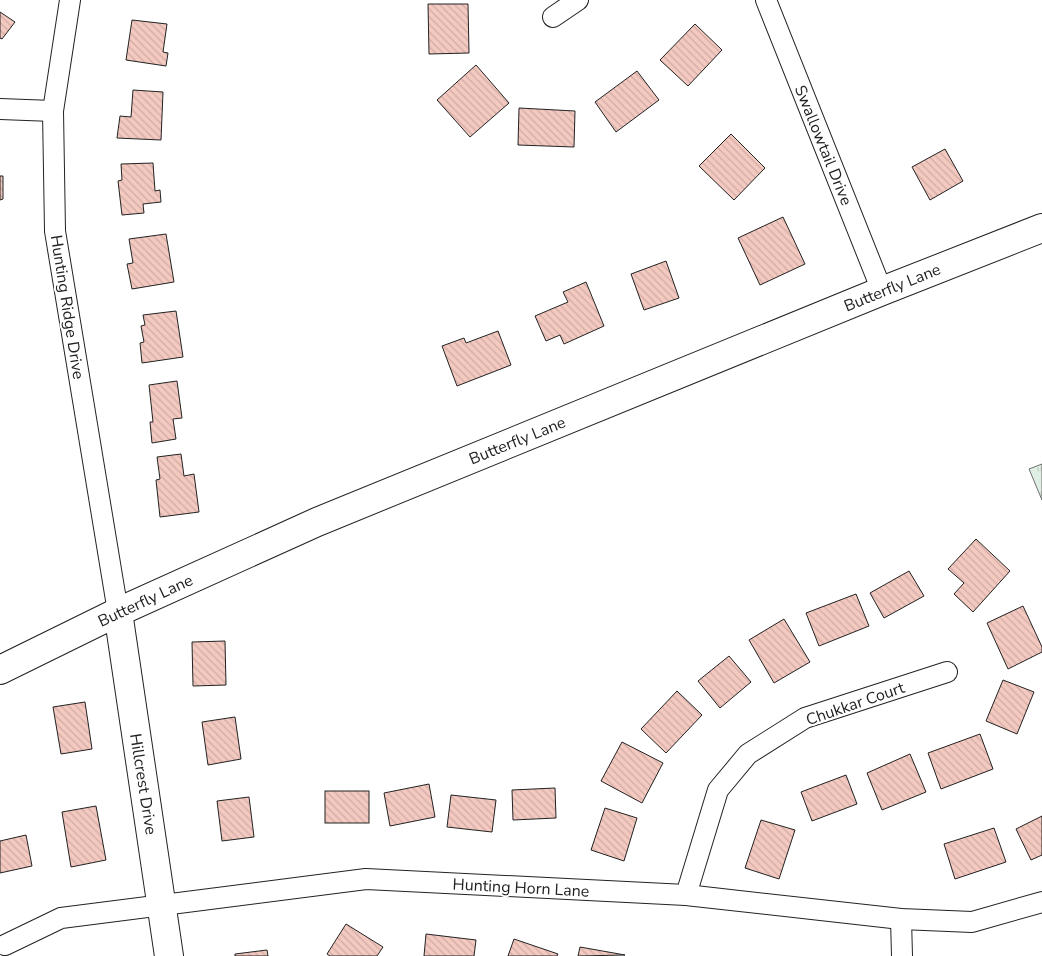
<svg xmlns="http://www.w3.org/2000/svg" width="1042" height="956" font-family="'Nunito Sans',sans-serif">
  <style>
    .park { fill: url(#park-tufts); stroke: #6f6f6f }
    .building { fill: url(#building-back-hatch); stroke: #222 }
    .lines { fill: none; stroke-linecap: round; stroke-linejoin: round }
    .street-casing { stroke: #222; stroke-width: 22 }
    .secondary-casing { stroke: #222; stroke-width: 30 }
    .street { stroke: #fff; stroke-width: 20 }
    .secondary { stroke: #fff; stroke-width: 28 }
    .labels { text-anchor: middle; stroke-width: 4; stroke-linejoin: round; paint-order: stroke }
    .street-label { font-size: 16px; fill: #222; stroke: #fff }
  </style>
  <defs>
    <pattern id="park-tufts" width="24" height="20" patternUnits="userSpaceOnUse" patternTransform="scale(1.25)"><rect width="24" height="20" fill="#e0efe3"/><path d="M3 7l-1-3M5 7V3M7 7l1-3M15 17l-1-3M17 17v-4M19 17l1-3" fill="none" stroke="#c0cdc2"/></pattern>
    <pattern id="building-back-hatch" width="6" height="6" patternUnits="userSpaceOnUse" patternTransform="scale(1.25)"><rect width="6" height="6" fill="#f3c9c0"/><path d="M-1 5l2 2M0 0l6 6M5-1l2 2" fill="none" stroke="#d0aca5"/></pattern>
  </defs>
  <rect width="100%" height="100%" fill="#fff"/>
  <polygon class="park" points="1042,464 1042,500 1029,469"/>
  <g class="building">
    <polygon points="428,4 468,4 469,53 429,54"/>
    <polygon points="0,12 15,22 2,39 0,38"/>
    <polygon points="132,20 167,24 163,52 168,53 166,66 126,60"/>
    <polygon points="695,24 722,50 688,86 660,60"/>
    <polygon points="476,65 509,103 470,137 437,100"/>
    <polygon points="637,71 659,100 616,132 595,102"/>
    <polygon points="133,90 163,92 161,140 117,138 120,116 131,117"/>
    <polygon points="519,108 575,111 574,147 518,145"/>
    <polygon points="731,134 765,168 734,200 699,166"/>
    <polygon points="945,149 963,181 930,200 912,167"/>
    <polygon points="153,163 155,191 160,190 161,202 143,204 144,213 122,215 118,181 122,180 121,164"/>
    <polygon points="0,176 3,176 3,199 0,200"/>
    <polygon points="783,217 805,264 760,285 738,238"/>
    <polygon points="166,234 174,282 132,289 127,264 133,263 129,239"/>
    <polygon points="666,261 679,298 644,310 631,274"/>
    <polygon points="586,282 604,326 564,344 560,335 546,341 535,316 568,302 563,292"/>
    <polygon points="176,311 183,357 142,363 140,343 144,342 141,326 145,325 143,315"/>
    <polygon points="498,331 511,365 457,386 442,346 464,338 466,343"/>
    <polygon points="177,381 182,418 173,419 176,439 152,443 150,422 153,422 149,385"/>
    <polygon points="181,454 184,476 194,474 199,512 160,517 156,480 160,479 157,457"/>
    <polygon points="976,539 1010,571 973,612 954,594 964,583 948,569"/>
    <polygon points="909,571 924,596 884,618 870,593"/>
    <polygon points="856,594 869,626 819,646 806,613"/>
    <polygon points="1023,606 1042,647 1042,652 1008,669 987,623"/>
    <polygon points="784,619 810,662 774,683 749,640"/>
    <polygon points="225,641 226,685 193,686 192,642"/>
    <polygon points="729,656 751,682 720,708 698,681"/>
    <polygon points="1003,680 1034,692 1017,734 986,721"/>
    <polygon points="677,691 702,715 666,753 641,729"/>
    <polygon points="85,702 92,749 61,754 53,707"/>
    <polygon points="235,717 241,759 208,765 202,722"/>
    <polygon points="980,734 993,769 941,789 928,753"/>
    <polygon points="622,742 663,763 642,803 601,781"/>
    <polygon points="910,754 926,792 882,810 867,773"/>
    <polygon points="846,775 857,804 812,821 801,792"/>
    <polygon points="429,784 435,817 390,826 384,793"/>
    <polygon points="555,788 556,818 513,820 512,790"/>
    <rect x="325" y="791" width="44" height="32"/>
    <polygon points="451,795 496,800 492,832 447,827"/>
    <polygon points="249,797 254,837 222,841 217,801"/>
    <polygon points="96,806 106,860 71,867 62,812"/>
    <polygon points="605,808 637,818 624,861 591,850"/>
    <polygon points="1042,816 1042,855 1031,860 1016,829"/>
    <polygon points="761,820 795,830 779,879 745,868"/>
    <polygon points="994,828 1006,862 955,879 944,844"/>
    <polygon points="26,835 32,866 0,873 0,841"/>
    <polygon points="346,924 383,947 377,956 330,956 327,954"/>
    <polygon points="426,934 476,940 474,956 424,956"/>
    <polygon points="514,939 558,954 557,956 508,956"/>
    <polygon points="580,947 625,955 578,956"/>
    <polygon points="267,950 268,956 235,956 235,954"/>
  </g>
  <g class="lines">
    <defs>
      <g id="street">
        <polyline points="70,0 53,111 55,231 118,612"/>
        <polyline points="766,0 882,291"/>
        <polyline points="553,17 578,0"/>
        <polyline points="0,109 53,111"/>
        <polyline points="686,895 718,790 748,754 805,718 947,672"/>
        <polyline points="901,919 902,956"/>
        <polyline points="5,945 61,918 366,879 686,895 901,919 972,922 1042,902"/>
      </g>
      <g id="secondary">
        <polyline points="118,612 169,956"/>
        <polyline points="0,670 118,612 317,522 882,291 1042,228"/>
      </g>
    </defs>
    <use href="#street" class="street-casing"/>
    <use href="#secondary" class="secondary-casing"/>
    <use href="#street" class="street"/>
    <use href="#secondary" class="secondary"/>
  </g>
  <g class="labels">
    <g class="street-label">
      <text transform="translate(824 145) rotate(68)" y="6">Swallowtail Drive</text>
      <text transform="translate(892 287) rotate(-22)" y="6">Butterfly Lane</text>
      <text transform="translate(68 307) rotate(81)" y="6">Hunting Ridge Drive</text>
      <text transform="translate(517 440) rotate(-22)" y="6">Butterfly Lane</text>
      <text transform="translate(145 600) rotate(-25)" y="6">Butterfly Lane</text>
      <text transform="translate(855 703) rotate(-19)" y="6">Chukkar Court</text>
      <text transform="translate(144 784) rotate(81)" y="6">Hillcrest Drive</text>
      <text transform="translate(521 887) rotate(3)" y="6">Hunting Horn Lane</text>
    </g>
  </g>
</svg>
